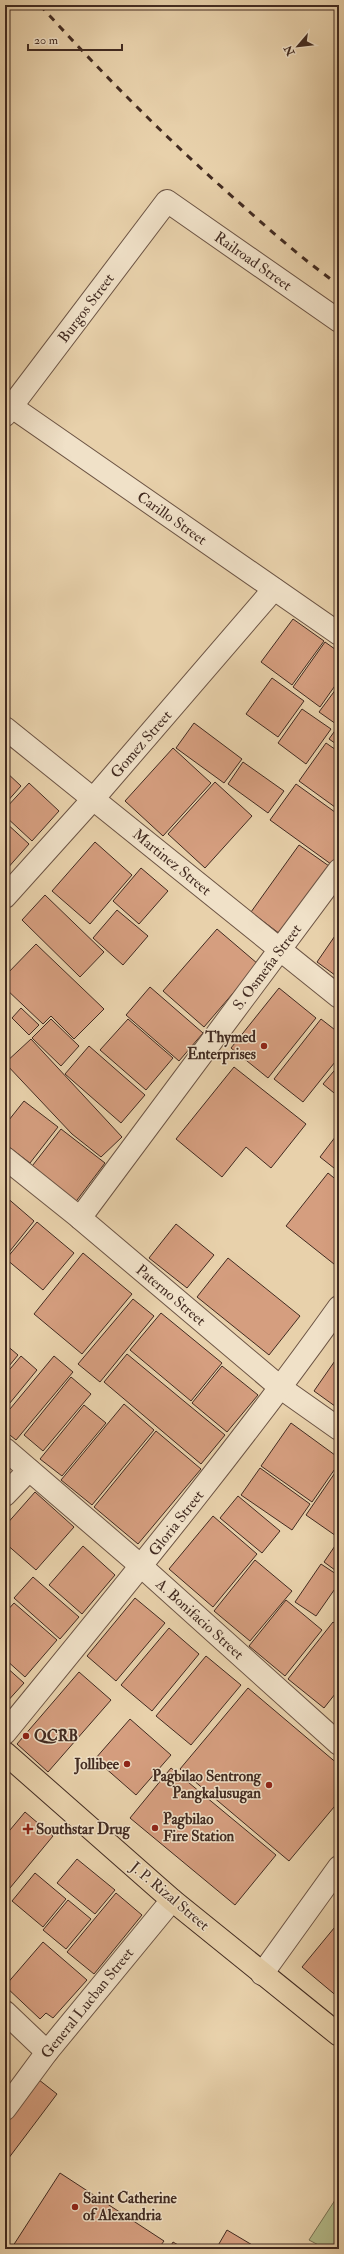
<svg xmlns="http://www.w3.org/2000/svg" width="344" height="2254" font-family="'IM FELL Double Pica',serif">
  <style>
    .green { fill: #b4bc8b; stroke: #7b7456 }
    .building { fill: #d59e7f; stroke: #422b21 }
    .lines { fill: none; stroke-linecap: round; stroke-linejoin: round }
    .minor-casing { stroke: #6c5444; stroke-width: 24 }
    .tertiary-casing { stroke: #6c5444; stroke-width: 24 }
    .primary-casing { stroke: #422b21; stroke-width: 24 }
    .minor { stroke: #f0e1c8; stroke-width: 22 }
    .tertiary { stroke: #f0e1c8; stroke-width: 22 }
    .primary { stroke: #e8d1ab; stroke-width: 22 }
    .rail { stroke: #422b21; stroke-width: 3; stroke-dasharray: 7 7; stroke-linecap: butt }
    .poi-dot { fill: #8f2418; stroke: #f0e1c8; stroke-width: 1.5 }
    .labels { text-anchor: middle; stroke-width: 3; stroke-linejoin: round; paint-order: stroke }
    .street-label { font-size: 15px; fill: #422b21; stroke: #f0e1c8 }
    .poi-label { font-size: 15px; font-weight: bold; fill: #422b21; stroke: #f0e1c8; text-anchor: start }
  </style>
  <rect width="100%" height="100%" fill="#e8d1ab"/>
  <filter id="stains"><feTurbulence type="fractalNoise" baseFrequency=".005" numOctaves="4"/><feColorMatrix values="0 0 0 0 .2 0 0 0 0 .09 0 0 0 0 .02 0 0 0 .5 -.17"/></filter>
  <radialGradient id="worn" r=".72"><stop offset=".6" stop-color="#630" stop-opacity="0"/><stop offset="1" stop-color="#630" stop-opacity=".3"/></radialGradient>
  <polygon class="green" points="339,2194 339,2249 326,2249 309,2240"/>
  <g class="building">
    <polygon points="293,619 324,641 292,685 261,662"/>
    <polygon points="325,642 339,652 339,680 320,707 293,687"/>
    <polygon points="272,678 304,701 278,737 246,714"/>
    <polygon points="339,685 339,721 336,724 319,712"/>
    <polygon points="302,709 331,729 306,764 278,743"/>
    <polygon points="194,723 242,759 224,783 176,748"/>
    <polygon points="339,725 339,746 329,739"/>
    <polygon points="326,743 339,752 339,810 299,781"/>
    <polygon points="173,748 211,783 163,836 125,801"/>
    <polygon points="243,762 284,791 268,813 228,784"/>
    <polygon points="5,771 21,786 5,804"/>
    <polygon points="215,782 252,816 205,868 168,834"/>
    <polygon points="29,783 59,811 32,841 5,816 5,809"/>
    <polygon points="296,784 339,815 339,861 335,867 270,820"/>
    <polygon points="5,822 29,844 6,870 5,870"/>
    <polygon points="95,842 132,875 90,924 52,891"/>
    <polygon points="299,845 329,866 280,934 251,912"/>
    <polygon points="141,868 168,891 139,924 113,901"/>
    <polygon points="45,895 104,952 80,977 22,920"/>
    <polygon points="117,910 148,936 123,965 93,938"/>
    <polygon points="217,929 258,964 204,1027 163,991"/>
    <polygon points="339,930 339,978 317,962"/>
    <polygon points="36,944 104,1009 74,1039 51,1016 43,1024 5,988 5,976"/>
    <polygon points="150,987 203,1033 179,1061 126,1015"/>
    <polygon points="279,988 316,1018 268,1078 231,1048"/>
    <polygon points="21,1008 39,1025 29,1035 12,1018"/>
    <polygon points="51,1019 79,1046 61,1066 32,1038"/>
    <polygon points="128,1019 173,1058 146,1090 100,1050"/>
    <polygon points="321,1019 339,1033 339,1057 303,1102 274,1079"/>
    <polygon points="31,1039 122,1137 101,1157 72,1134 5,1063"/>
    <polygon points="89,1046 145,1095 121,1123 65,1074"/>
    <polygon points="339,1065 339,1097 323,1084"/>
    <polygon points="234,1067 306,1124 271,1168 246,1147 222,1177 176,1139"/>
    <polygon points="24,1101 58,1127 30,1163 5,1144 5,1125"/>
    <polygon points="61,1129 105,1163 74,1204 29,1170"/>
    <polygon points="339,1132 339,1172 320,1157"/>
    <polygon points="328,1173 339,1182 339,1268 286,1226"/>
    <polygon points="5,1196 34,1221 6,1256 5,1255"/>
    <polygon points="37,1222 74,1253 43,1290 6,1259"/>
    <polygon points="176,1224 214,1255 187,1288 149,1258"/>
    <polygon points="83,1253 132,1294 82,1354 34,1314"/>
    <polygon points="228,1258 300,1316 269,1355 197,1297"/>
    <polygon points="133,1299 154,1316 100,1382 78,1364"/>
    <polygon points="161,1313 222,1363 191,1401 130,1350"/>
    <polygon points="5,1344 18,1355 5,1371"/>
    <polygon points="127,1354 225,1435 201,1464 104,1382"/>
    <polygon points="339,1355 339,1409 314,1391"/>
    <polygon points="21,1356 37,1370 5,1409 5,1375"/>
    <polygon points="54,1356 73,1372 16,1440 5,1431 5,1415"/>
    <polygon points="222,1366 258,1395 227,1432 192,1403"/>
    <polygon points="71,1377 91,1394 43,1451 24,1435"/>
    <polygon points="124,1404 154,1430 92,1505 61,1480"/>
    <polygon points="84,1405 106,1423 62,1476 40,1459"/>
    <polygon points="291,1423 339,1458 339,1463 312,1502 261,1466"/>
    <polygon points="156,1431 201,1469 138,1544 94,1507"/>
    <polygon points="339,1467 339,1538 306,1515"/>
    <polygon points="260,1468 310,1504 292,1530 241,1495"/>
    <polygon points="35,1492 74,1527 36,1570 5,1543 5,1526"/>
    <polygon points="238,1496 280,1531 262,1553 220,1518"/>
    <polygon points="213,1516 257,1554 213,1607 169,1569"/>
    <polygon points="339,1540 339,1573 324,1562"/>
    <polygon points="83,1546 115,1575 82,1614 49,1585"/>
    <polygon points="255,1560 292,1591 250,1641 214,1611"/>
    <polygon points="321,1564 339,1576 339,1583 316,1616 295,1602"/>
    <polygon points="33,1577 79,1617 60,1639 14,1598"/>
    <polygon points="135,1598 165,1623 116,1681 87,1656"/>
    <polygon points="286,1600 322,1630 285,1676 249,1646"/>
    <polygon points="14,1603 57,1640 25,1677 5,1659 5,1613"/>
    <polygon points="333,1622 339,1627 339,1689 324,1708 288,1679"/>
    <polygon points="169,1628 199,1654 152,1711 121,1685"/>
    <polygon points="206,1656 241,1685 191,1745 156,1716"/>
    <polygon points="5,1666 24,1683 5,1704"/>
    <polygon points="79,1672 111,1700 48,1772 17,1744"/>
    <polygon points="248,1688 339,1765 339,1801 289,1861 180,1769"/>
    <polygon points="130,1719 171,1755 136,1795 95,1759"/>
    <polygon points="171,1768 276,1855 235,1905 130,1818"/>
    <polygon points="25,1812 53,1836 5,1894 5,1836"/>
    <polygon points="77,1859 115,1890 95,1914 57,1883"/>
    <polygon points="35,1873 66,1899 43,1927 12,1901"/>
    <polygon points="116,1893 142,1915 94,1974 67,1952"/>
    <polygon points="68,1900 91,1919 66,1949 43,1930"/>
    <polygon points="339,1922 339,1998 302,1967"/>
    <polygon points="43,1942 87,1980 53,2018 46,2013 40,2019 5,1986"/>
    <polygon points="34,2076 57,2094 5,2163 5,2114"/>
    <polygon points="60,2173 164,2241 158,2249 11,2249"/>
    <polygon points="227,2230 259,2249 216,2249"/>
    <polygon points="173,2242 185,2249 169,2249"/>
  </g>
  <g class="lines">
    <defs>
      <g id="minor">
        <polyline points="5,402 339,634"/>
        <polyline points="5,415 167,201 339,321"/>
        <polyline points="5,728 339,997"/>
        <polyline points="5,897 94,798 274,589"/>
        <polyline points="5,1158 80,1218 281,1388 339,1429"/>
        <polyline points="80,1218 339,870"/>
        <polyline points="5,1449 141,1566 339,1744"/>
        <polyline points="5,1495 29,1470"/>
        <polyline points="262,1974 339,1867"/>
        <polyline points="5,2012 47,2052"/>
        <polyline points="5,2109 47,2052 172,1900"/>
      </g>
      <path id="tertiary" d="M5,1733C119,1593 234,1454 339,1307"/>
      <polyline id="primary" points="5,1753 172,1900 339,2035"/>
    </defs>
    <use href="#minor" class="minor-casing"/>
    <use href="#tertiary" class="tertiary-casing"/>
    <use href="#primary" class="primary-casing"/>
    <use href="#minor" class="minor"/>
    <use href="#tertiary" class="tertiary"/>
    <use href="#primary" class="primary"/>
    <path class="rail" d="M40,5C104,76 171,143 243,206C274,234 305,261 339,285"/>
  </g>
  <g class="poi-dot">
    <circle cx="264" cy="1046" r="4"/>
    <circle cx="26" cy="1736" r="4"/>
    <circle cx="127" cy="1764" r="4"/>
    <circle cx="269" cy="1785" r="4"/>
    <circle cx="155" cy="1828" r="4"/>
    <path d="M26 1823h4v4h4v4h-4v4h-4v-4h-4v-4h4z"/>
    <circle cx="75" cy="2207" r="4"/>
  </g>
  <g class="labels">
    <g class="street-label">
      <text transform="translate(253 261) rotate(35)" y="5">Railroad Street</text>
      <text transform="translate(86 308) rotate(-53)" y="5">Burgos Street</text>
      <text transform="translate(172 518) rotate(35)" y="5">Carillo Street</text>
      <text transform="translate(141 744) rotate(-49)" y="5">Gomez Street</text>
      <text transform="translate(172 862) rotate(39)" y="5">Martinez Street</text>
      <text transform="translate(267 967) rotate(-53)" y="5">S. Osmeña Street</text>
      <text transform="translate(171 1295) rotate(40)" y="5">Paterno Street</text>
      <text transform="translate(176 1523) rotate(-52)" y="5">Gloria Street</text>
      <text transform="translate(200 1619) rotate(42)" y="5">A. Bonifacio Street</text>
      <text transform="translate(170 1896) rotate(40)" y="5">J. P. Rizal Street</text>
      <text transform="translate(87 2003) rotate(-51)" y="5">General Lucban Street</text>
    </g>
    <g class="poi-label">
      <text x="256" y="1042" text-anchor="end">Thymed<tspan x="256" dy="17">Enterprises</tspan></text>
      <text x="34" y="1741">QCRB</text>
      <text x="119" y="1769" text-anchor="end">Jollibee</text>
      <text x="261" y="1781" text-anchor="end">Pagbilao Sentrong<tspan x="261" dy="17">Pangkalusugan</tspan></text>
      <text x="163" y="1824">Pagbilao<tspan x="163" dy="17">Fire Station</tspan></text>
      <text x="36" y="1834">Southstar Drug</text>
      <text x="83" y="2203">Saint Catherine<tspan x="83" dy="17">of Alexandria</tspan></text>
    </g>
  </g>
  <rect width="344" height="2254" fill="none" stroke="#e8d1ab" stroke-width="20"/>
  <rect x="6" y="6" width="332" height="2242" fill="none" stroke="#422b21" stroke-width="2"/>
  <rect x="10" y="10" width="324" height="2234" fill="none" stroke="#422b21"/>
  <g transform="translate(298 46) rotate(242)" stroke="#f0e1c8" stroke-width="3" paint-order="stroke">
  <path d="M0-3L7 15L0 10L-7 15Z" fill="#422b21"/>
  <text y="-6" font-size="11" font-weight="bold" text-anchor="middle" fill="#422b21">N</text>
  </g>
  <path d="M28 44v6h94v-6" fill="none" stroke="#422b21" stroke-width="2"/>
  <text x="34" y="44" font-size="12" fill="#422b21" stroke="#f0e1c8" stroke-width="3" paint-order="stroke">20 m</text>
  <rect width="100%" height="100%" filter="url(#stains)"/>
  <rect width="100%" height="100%" fill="url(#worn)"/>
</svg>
